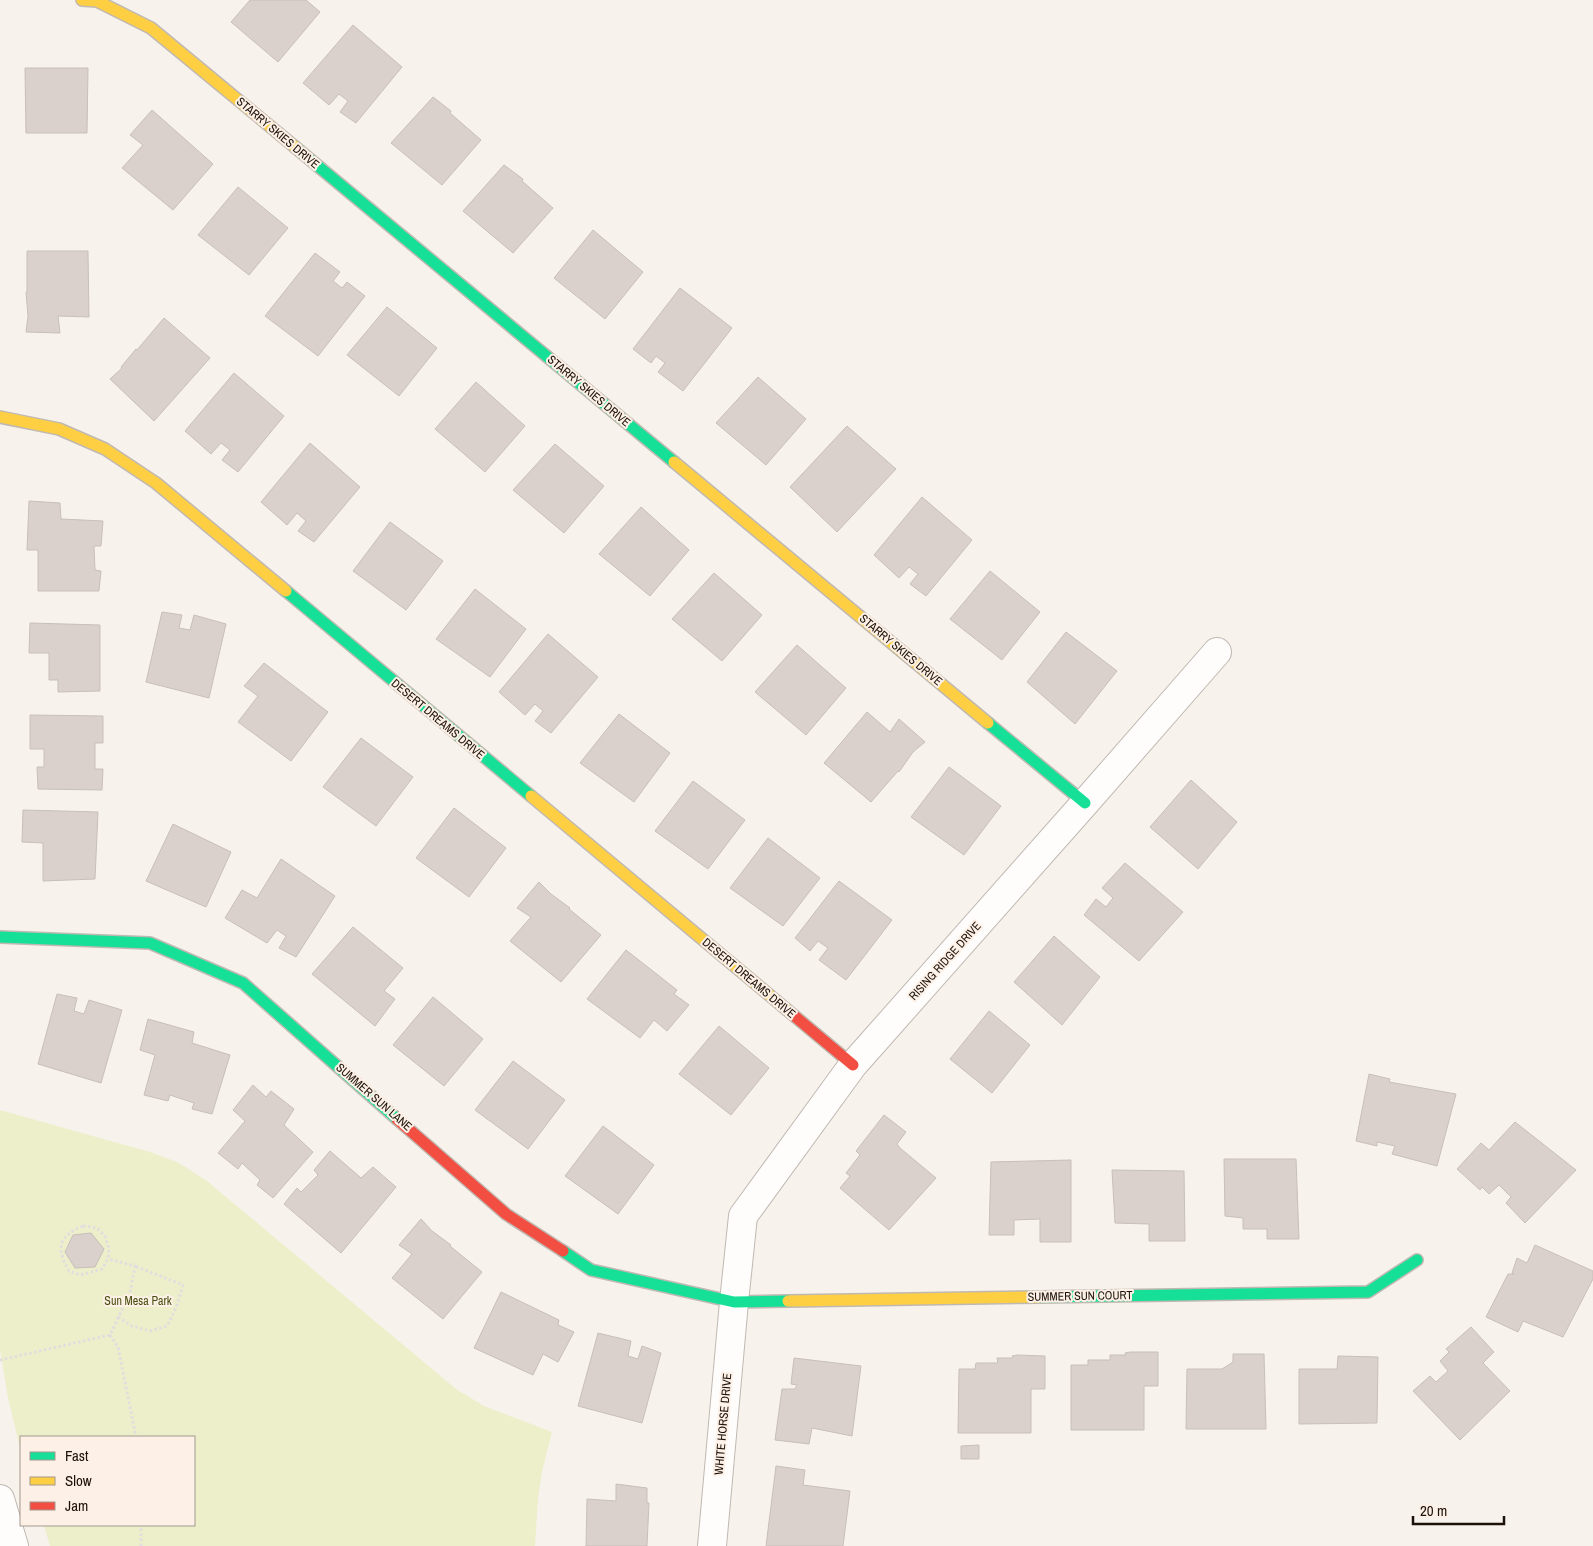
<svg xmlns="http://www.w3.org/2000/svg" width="1593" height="1546" font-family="'Archivo Narrow',sans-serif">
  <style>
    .green { fill: #edefcb }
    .building { fill: #dad0cc; stroke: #c8beba }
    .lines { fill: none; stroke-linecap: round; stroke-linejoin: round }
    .street-casing { stroke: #c0b9b2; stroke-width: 30 }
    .fast-casing { stroke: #c0b9b2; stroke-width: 14 }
    .slow-casing { stroke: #c0b9b2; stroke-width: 14 }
    .jam-casing { stroke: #c0b9b2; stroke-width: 14 }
    .path { stroke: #e1dedd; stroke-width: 3; stroke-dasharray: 2.5 2.5; stroke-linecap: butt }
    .street { stroke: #fefdfc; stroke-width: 28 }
    .fast { stroke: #16e098; stroke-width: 11 }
    .slow { stroke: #ffcf43; stroke-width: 11 }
    .jam { stroke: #f24e42; stroke-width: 11 }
    .labels { text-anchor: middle; stroke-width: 4; stroke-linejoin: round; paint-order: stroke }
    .street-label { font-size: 12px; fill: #1c1209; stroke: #fdf1e7 }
    .park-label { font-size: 12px; fill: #494e0f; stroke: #fdf1e7 }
  </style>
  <rect width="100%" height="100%" fill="#f8f2ec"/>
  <polygon class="green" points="0,1110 150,1152 179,1163 207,1181 456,1389 484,1406 552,1432 542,1472 538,1499 535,1546 50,1546 44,1525 194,1525 194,1437 21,1437 21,1452 8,1398 0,1350"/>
  <g class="building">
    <polygon points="250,0 306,0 320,12 278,62 231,22"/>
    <polygon points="353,25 402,67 356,123 340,112 348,101 339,94 329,105 303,83"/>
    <polygon points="25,68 88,68 87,133 26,133"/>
    <polygon points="433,97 451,111 450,113 481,140 442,185 391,143"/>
    <polygon points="152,110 213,164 173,210 122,168 143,145 130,135"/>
    <polygon points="504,165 523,179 522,181 553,208 513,253 463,211"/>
    <polygon points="238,187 288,228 249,275 198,235"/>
    <polygon points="593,230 643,272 605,319 554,278"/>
    <polygon points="27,251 88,251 89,317 58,316 60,333 26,332 28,316 26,292 27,292"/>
    <polygon points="315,253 340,272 333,281 342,288 347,282 365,296 318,356 265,316"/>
    <polygon points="680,288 732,328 683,391 658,372 665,363 656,356 651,363 633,349"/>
    <polygon points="387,307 437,348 399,396 347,355"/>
    <polygon points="164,318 210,358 154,421 110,379 122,368 121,367 136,349 137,350"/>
    <polygon points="234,373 284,416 238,472 222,460 230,450 221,443 211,454 185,431"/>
    <polygon points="758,377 806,419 766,465 716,423"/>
    <polygon points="476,382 525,426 485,472 435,429"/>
    <polygon points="847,426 896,469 837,532 790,487"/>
    <polygon points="310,443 360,487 314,542 298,531 306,521 297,513 287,525 261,502"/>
    <polygon points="555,444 604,486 564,533 513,490"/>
    <polygon points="922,497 972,540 926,596 910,584 918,574 909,567 899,578 874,555"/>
    <polygon points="29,501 60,503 61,519 103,521 101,546 94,546 95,570 101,571 99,591 38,591 38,550 27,550"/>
    <polygon points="641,507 689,550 650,596 599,554"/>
    <polygon points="390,522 443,561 406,610 353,571"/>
    <polygon points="990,571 1040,612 1002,660 950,619"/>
    <polygon points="714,573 762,615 722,661 672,619"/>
    <polygon points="475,589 526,629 490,677 436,639"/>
    <polygon points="162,612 182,615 179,628 190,630 194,615 226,624 209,698 146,682"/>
    <polygon points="30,623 100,625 100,691 58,692 58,680 49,680 49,653 29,653"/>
    <polygon points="1066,632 1117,671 1075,724 1027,682"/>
    <polygon points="548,634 598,677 551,733 535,721 543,711 535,704 525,715 499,692"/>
    <polygon points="797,645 846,688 806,735 755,692"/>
    <polygon points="264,663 328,712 291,761 238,722 258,696 244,686"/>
    <polygon points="867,712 890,732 899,719 925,742 913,752 899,772 898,771 871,802 824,763"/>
    <polygon points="619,714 670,753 634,802 580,763"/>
    <polygon points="30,715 103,716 103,743 95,743 95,769 103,769 102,790 38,789 37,767 44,767 44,749 30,749"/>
    <polygon points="361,738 413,777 376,826 323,787"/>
    <polygon points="949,767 1001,806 964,855 911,817"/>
    <polygon points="1191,780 1237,822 1198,869 1150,827"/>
    <polygon points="693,781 745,820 708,869 655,831"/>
    <polygon points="454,808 506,848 469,897 416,858"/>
    <polygon points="23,810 98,812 95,879 43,881 43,843 22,842"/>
    <polygon points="173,824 231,852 206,907 146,881"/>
    <polygon points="768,838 820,878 783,926 730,888"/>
    <polygon points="281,859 335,896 296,957 279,948 286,936 277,930 267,943 225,918 242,890 257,898"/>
    <polygon points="1125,863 1183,912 1139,961 1084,915 1096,899 1106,907 1113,898 1102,888"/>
    <polygon points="839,881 892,920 846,980 819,960 828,948 818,941 810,951 795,938"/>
    <polygon points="539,882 551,894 570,908 569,909 601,935 561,982 510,941 531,917 517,908"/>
    <polygon points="353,927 403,968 384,991 395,999 375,1026 312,974"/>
    <polygon points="1054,936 1100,977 1062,1025 1014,982"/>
    <polygon points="626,950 677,990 674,994 689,1005 667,1031 654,1020 640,1038 587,999"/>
    <polygon points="57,994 77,998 74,1011 84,1014 89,1000 122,1010 101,1083 38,1064"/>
    <polygon points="433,997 483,1039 444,1086 393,1045"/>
    <polygon points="989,1011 1030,1045 992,1093 950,1059"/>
    <polygon points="148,1019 194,1032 192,1043 230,1055 212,1114 192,1109 194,1103 170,1095 168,1101 144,1095 155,1055 140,1050"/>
    <polygon points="719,1026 769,1068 731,1115 679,1074"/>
    <polygon points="513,1061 565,1100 528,1149 475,1110"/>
    <polygon points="1369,1074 1390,1079 1389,1082 1456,1094 1437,1166 1392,1154 1395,1146 1377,1142 1377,1146 1356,1141"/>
    <polygon points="253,1085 266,1097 271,1091 294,1109 284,1125 313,1152 273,1198 257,1185 260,1180 242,1163 238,1169 218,1153 245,1121 233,1110"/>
    <polygon points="884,1115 906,1132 897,1144 900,1148 936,1178 889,1230 840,1188 850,1176 846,1173 860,1155 856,1151"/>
    <polygon points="1515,1122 1576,1170 1525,1223 1506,1203 1511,1197 1499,1185 1489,1194 1482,1187 1480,1190 1457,1169 1481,1143 1489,1150"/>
    <polygon points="603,1126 654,1165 618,1214 565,1176"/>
    <polygon points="330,1151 361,1178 373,1167 396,1187 341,1253 284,1204 297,1188 301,1192 318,1175 314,1170"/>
    <polygon points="1224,1159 1296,1159 1299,1239 1267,1239 1267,1229 1243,1229 1243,1218 1225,1216"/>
    <polygon points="1071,1160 1071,1242 1040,1242 1040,1219 1014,1220 1014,1235 989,1235 991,1162"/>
    <polygon points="1112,1170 1184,1171 1185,1241 1149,1241 1149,1224 1115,1223"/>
    <polygon points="421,1219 432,1231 451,1245 450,1246 482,1272 443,1319 392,1278 412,1254 399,1245"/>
    <polygon points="91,1233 104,1249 95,1267 75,1268 65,1252 73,1235"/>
    <polygon points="1535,1245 1593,1271 1593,1279 1563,1337 1523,1321 1518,1332 1486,1317 1508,1274 1514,1274 1512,1273 1517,1258 1527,1263"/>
    <polygon points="501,1292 559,1320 558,1325 574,1332 558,1362 543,1354 533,1375 474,1348"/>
    <polygon points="1471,1327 1494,1352 1483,1363 1510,1391 1460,1440 1413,1391 1430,1376 1436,1382 1448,1371 1440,1361 1449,1352 1446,1349"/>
    <polygon points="598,1333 631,1341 628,1356 638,1359 642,1346 661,1353 642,1423 578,1406"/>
    <polygon points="1130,1352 1158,1352 1158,1386 1144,1386 1144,1430 1071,1430 1071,1365 1088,1365 1088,1360 1110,1360 1110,1355 1126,1355 1125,1353"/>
    <polygon points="1233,1354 1264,1354 1266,1429 1186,1429 1187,1369 1222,1369 1233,1362"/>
    <polygon points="1017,1355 1045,1356 1045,1389 1031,1389 1031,1433 958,1433 959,1369 975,1369 976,1363 998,1363 997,1358 1013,1358 1012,1356"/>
    <polygon points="1338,1356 1378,1357 1377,1423 1299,1424 1299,1369 1337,1369"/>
    <polygon points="794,1358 861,1366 852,1436 812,1428 809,1444 775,1440 782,1389 795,1389 797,1385 791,1384"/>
    <polygon points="979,1445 979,1459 961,1459 961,1446"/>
    <polygon points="776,1466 805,1470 803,1485 850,1491 843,1546 766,1546"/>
    <polygon points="616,1484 647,1488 647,1503 649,1503 647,1546 586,1546 587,1499 616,1501"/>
  </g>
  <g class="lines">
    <defs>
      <g id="street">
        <polyline points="0,1499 14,1546"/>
        <polyline points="712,1546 734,1302 743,1216 853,1065 1085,803 1217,652"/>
      </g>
      <g id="fast">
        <polyline points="295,147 674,462"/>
        <polyline points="286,591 531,796"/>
        <polyline points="988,723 1085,803"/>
        <polyline points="0,937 150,943 243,983 397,1119"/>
        <polyline points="563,1251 591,1270 734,1302 788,1301"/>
        <polyline points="1039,1297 1368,1292 1417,1260"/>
      </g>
      <g id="slow">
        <polyline points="82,0 97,1 151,28 295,147"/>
        <polyline points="0,417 59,429 105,449 156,483 286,591"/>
        <polyline points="674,462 988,723"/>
        <polyline points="531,796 792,1014"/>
        <polyline points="788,1301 1039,1297"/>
      </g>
      <g id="jam">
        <polyline points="792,1014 853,1065"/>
        <polyline points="397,1119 506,1214 563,1251"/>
      </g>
    </defs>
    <use href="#street" class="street-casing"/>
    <use href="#fast" class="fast-casing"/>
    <use href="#slow" class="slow-casing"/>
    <use href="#jam" class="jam-casing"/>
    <g class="path">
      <path d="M83,1226L97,1228L105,1236L109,1249L108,1259L102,1269L80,1275L69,1271C56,1248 58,1236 83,1226Z"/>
      <polyline points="118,1317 132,1326 150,1331 167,1326 176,1308 183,1285 135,1266"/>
      <polyline points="110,1335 118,1347 136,1437"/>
      <polyline points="0,1360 110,1335 130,1293 135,1266 108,1259"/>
      <polyline points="141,1546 141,1525"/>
    </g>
    <use href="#street" class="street"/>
    <use href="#fast" class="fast"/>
    <use href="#slow" class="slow"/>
    <use href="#jam" class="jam"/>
  </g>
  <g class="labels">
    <g class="street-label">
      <text transform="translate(278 133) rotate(40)" y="4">STARRY SKIES DRIVE</text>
      <text transform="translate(589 391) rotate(40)" y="4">STARRY SKIES DRIVE</text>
      <text transform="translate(901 650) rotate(40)" y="4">STARRY SKIES DRIVE</text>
      <text transform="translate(438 719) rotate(40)" y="4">DESERT DREAMS DRIVE</text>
      <text transform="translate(945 961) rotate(-48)" y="4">RISING RIDGE DRIVE</text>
      <text transform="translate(749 978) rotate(40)" y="4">DESERT DREAMS DRIVE</text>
      <text transform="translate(374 1097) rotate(41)" y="4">SUMMER SUN LANE</text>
      <text transform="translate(1080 1296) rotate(-1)" y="4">SUMMER SUN COURT</text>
      <text transform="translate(723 1424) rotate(-85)" y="4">WHITE HORSE DRIVE</text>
    </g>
    <g class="park-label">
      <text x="138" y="1305">Sun Mesa Park</text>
    </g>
  </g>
  <rect x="20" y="1436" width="175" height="90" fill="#fdf1e7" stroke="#a3988e"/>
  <rect x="30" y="1452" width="25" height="8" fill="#16e098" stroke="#a3988e"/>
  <text x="65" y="1461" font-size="15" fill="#1c1209">Fast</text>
  <rect x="30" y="1477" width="25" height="8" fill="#ffcf43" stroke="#a3988e"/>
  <text x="65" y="1486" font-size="15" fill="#1c1209">Slow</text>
  <rect x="30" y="1502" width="25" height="8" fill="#f24e42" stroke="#a3988e"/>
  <text x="65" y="1511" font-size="15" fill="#1c1209">Jam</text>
  <path d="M1413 1516v8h91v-8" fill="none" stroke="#1c1209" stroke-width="2.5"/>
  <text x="1420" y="1516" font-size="15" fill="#1c1209" stroke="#fdf1e7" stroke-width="4" paint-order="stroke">20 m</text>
</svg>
